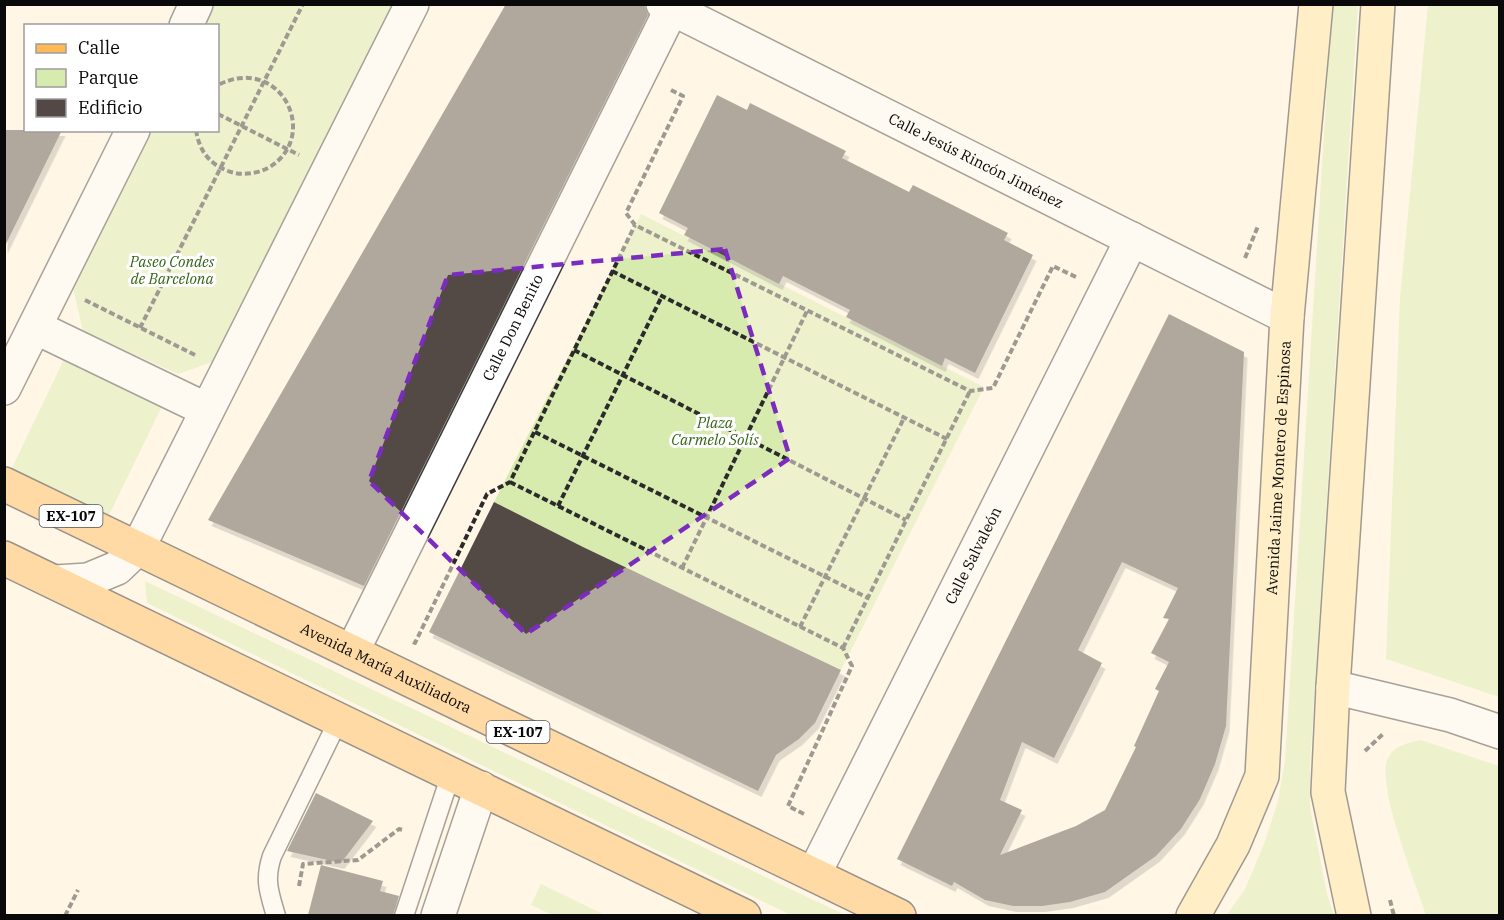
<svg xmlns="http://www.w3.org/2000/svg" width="1504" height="920" font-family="'IBM Plex Serif',serif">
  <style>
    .green { fill: #d8ebae }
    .building { fill: #534845; fill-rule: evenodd; filter: url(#shadow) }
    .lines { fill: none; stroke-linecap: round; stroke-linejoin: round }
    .lane-casing { stroke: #3c3c3c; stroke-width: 21 }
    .street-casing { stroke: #3c3c3c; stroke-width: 36 }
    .secondary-casing { stroke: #2b2b2b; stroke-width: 36 }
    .primary-casing { stroke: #1a1a1a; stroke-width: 36 }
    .path { stroke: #2b2b2b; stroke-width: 4; stroke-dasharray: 6 3; stroke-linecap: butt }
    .lane { stroke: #fff; stroke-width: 18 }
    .street { stroke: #fff; stroke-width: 33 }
    .secondary { stroke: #ffe4a1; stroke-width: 33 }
    .primary { stroke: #ffb956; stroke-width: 33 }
    .marked { fill: none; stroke: #7b2cbf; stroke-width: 4.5; stroke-dasharray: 12 8; stroke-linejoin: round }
    .labels { text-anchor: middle; stroke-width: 6; stroke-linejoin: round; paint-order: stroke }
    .shield { fill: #fff; stroke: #535353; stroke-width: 1.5 }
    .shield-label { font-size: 14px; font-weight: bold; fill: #090909 }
    .street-label { font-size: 15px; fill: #090909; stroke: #fff }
    .park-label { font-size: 15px; font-style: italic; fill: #346417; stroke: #fff }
  </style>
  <defs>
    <filter id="shadow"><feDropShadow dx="3.5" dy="6" stdDeviation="0" flood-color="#0004"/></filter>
  </defs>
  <rect width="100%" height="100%" fill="#fff6e6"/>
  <g class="green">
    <polygon points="209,5 401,5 224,358 178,374 83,331 71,280 146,131 218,130 218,26 199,25"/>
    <polygon points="1332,5 1358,5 1310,764 1310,807 1327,894 1334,915 1226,916 1245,889 1264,844 1278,801 1285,761"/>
    <polygon points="1428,5 1499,5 1499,697 1386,659 1400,298"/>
    <polygon points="641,214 984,387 841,670 583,547 494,502"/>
    <polygon points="66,355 164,402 109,515 12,468"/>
    <polygon points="145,581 845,915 791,915 147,603"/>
    <path d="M1421,740L1499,766V915H1426C1417,886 1373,779 1389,756C1397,744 1409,743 1421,740Z"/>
    <polygon points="541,884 605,915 553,915 531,905"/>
  </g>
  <g class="building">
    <polygon points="506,4 644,4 648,15 364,586 208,520"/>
    <polygon points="717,95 747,110 750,103 846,151 842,158 909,192 913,185 1008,233 1004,240 1033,255 975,373 945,358 942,366 846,317 850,310 783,276 779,284 684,235 688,228 659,213"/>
    <polygon points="4,130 62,130 4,248"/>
    <path d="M1169,314L1244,352L1226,726L1215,764L1200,799L1181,829L1156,856L1105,892L1070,902L1042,906H1013L985,900L954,882L952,886L897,859ZM1122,562L1178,588L1163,618L1169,619L1151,653L1169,662L1155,689L1159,691L1134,746L1136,747L1105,810L1076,826L1000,855L1022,810L1000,800L1022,742L1054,758L1102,663L1078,650Z"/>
    <polygon points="494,502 583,547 841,670 815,723 799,739 776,755 758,791 429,632"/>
    <polygon points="316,793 373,821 341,863 287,851"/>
    <polygon points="321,865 383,881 380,891 399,896 393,915 308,915"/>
  </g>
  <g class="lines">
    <defs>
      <g id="lane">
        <path d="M276,916C269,892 264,880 272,856L339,719"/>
        <polyline points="404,916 451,774"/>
      </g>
      <g id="street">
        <path id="s1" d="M663,4L1287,317"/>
        <polyline points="186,26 196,4"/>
        <polyline points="35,327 207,410"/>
        <polyline points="4,388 133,130"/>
        <polyline points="55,582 88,580 117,568 138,548 412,4"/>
        <path id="s2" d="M352,652L674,4"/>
        <polyline points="1333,687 1450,715 1500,732"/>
        <path id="s3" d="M814,874L1132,239"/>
        <polyline points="438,916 481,788"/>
      </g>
      <g id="secondary">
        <path id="s4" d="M1193,916L1233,845L1262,776L1287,317L1316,4"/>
        <polyline points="1354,916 1328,792 1333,687 1378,4"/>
      </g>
      <g id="primary">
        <path id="s5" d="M4,484L899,916"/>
        <polyline points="4,558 744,916"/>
      </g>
    </defs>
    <use href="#lane" class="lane-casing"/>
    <use href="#street" class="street-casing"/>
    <use href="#secondary" class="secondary-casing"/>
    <use href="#primary" class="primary-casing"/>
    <g class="path">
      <polyline points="671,90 683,96 626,213 635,225 970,391 993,388 1053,266 1076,277"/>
      <polyline points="218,114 299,155"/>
      <path d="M196,130C199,150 209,164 228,171C241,176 256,174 268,168C322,137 281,53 218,85"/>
      <polyline points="1245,258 1258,226"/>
      <polyline points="612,271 947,439"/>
      <polyline points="85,300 197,356"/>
      <polyline points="140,328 303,4"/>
      <polyline points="574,350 906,520"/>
      <polyline points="535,432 868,598"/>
      <polyline points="510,482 843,648 852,666 788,806 804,814"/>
      <polyline points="558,506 662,296"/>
      <polyline points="682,568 807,311"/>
      <polyline points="800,627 904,418"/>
      <polyline points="413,642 415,643 487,494 510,482 635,225"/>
      <polyline points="843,648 970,391"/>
      <polyline points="1365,751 1383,734"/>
      <polyline points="299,886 303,864 358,860 399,829 403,830"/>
      <polyline points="1390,900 1394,916"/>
      <polyline points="65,916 78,890"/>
    </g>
    <use href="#lane" class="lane"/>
    <use href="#street" class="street"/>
    <use href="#secondary" class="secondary"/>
    <use href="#primary" class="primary"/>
  </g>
  <path d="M0 0H1504V920H0ZM725,249L790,458L526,634L369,481L448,275Z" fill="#fff6e6" fill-opacity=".55" fill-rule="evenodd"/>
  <path class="marked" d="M725,249L790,458L526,634L369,481L448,275Z"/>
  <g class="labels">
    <g class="shield">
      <rect x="39.5" y="505" width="63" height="22" rx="4.5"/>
      <rect x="486.5" y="721" width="63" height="22" rx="4.5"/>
    </g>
    <g class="shield-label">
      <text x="71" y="521">EX-107</text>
      <text x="518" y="737">EX-107</text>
    </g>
    <g class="street-label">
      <text dy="5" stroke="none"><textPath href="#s1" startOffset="350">Calle Jesús Rincón Jiménez</textPath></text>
      <text dy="5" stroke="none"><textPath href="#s2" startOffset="362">Calle Don Benito</textPath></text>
      <text dy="5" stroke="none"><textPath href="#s4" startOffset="465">Avenida Jaime Montero de Espinosa</textPath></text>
      <text dy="5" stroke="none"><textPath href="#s3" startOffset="356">Calle Salvaleón</textPath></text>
      <text dy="5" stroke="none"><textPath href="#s5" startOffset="424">Avenida María Auxiliadora</textPath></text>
    </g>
    <g class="park-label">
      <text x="172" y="267">Paseo Condes<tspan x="172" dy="17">de Barcelona</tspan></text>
      <text x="715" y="428">Plaza<tspan x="715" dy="17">Carmelo Solís</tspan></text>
    </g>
  </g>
  <rect width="1504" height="920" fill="none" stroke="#090909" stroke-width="12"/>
  <rect x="24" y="24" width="195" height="108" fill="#ffffff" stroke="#9d9d9d" stroke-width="1.5"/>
  <rect x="36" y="44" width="30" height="9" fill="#ffb956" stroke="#9d9d9d" stroke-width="1.5"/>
  <text x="78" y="54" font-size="18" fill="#090909">Calle</text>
  <rect x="36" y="69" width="30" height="18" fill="#d8ebae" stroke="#9d9d9d" stroke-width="1.5"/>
  <text x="78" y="84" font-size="18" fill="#090909">Parque</text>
  <rect x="36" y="99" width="30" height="18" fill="#534845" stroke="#9d9d9d" stroke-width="1.5"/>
  <text x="78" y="114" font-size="18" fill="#090909">Edificio</text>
</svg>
